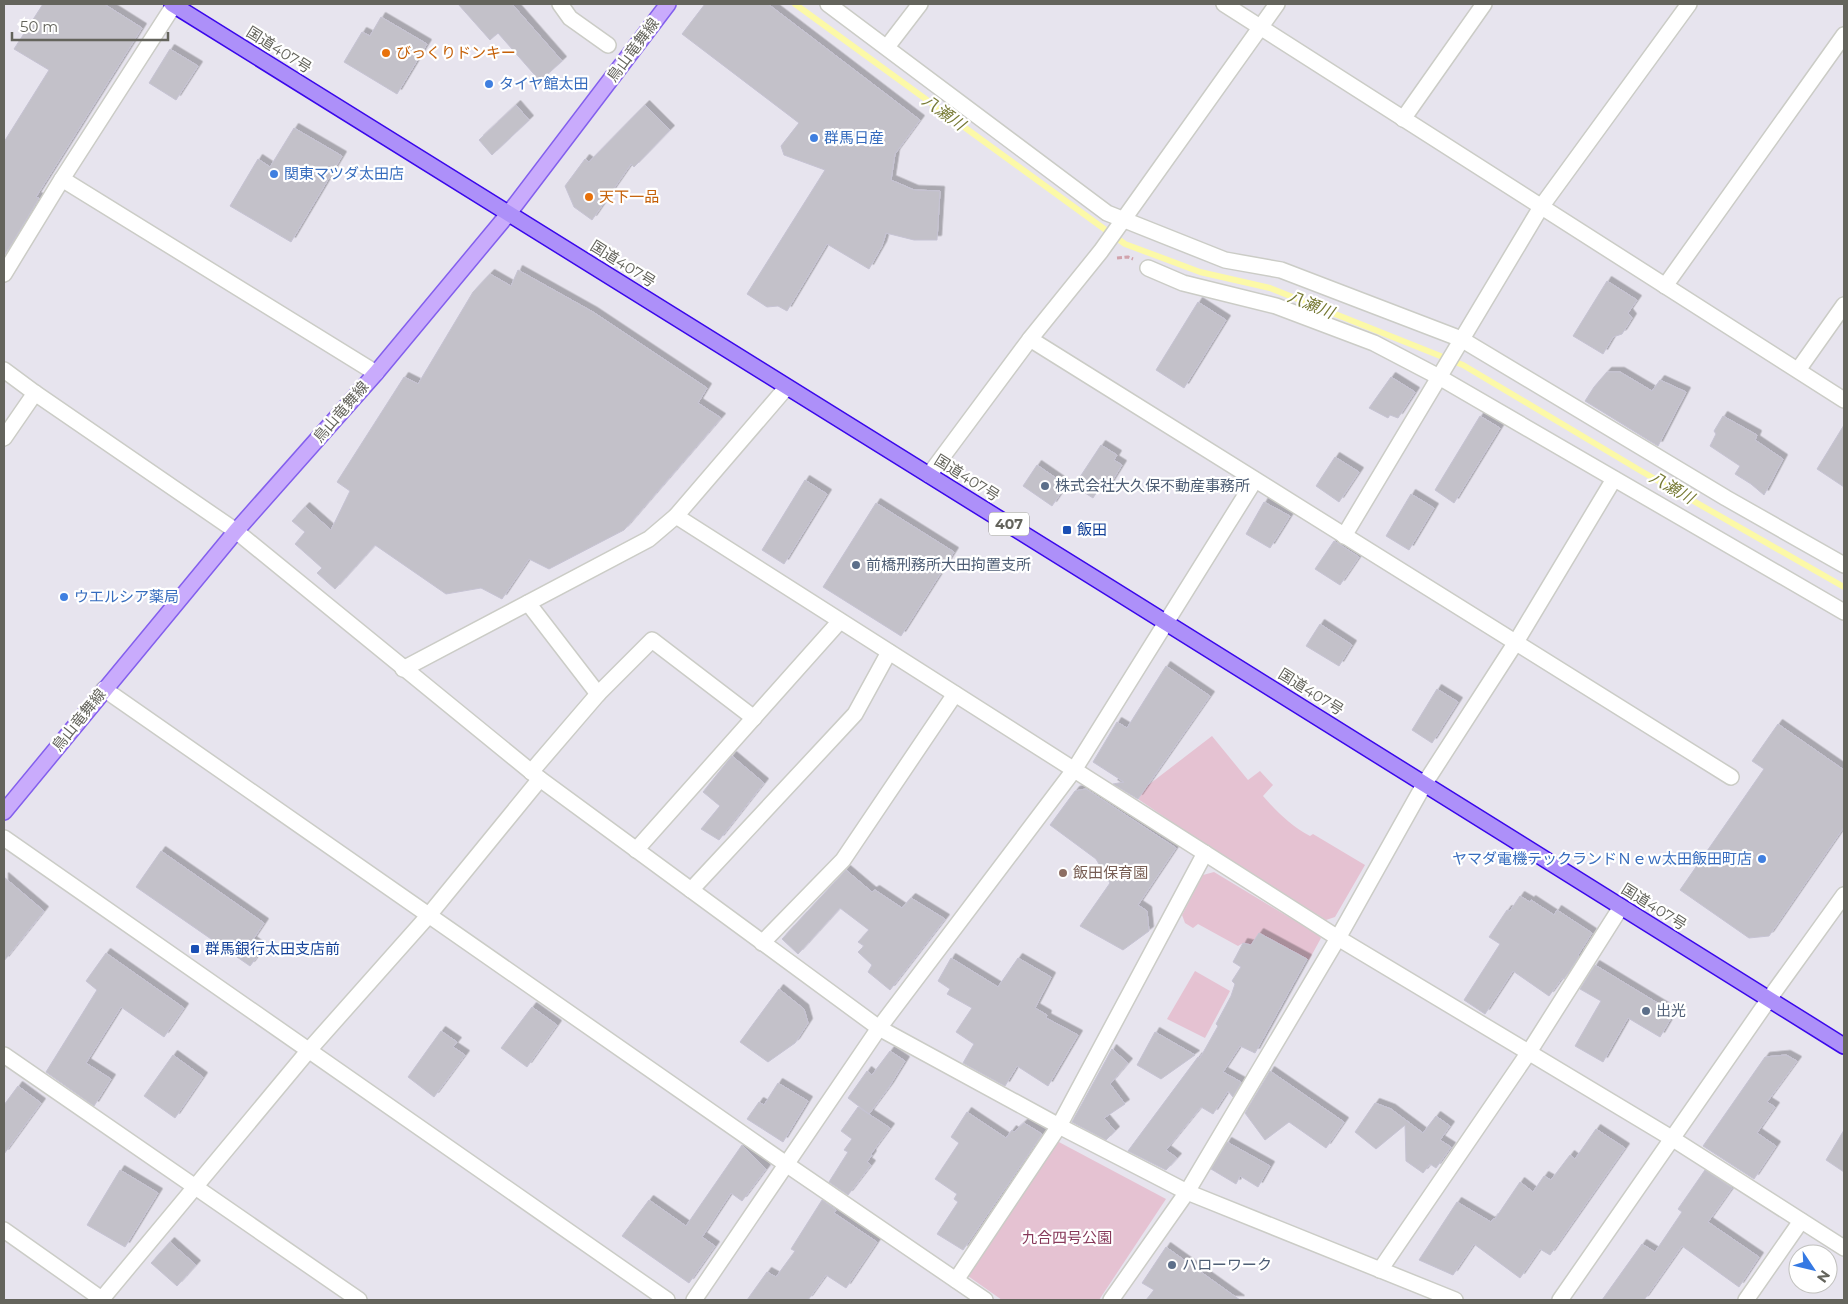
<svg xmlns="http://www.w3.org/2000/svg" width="1848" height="1304" font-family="Montserrat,'Noto Sans JP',sans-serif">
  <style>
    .green { fill: #e5c2d2 }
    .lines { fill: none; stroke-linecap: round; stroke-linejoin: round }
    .stream { stroke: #fcf9a7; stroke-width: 6 }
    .building { fill: #c3c1c9; stroke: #c6c3d3; filter: url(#shadow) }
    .minor-casing { stroke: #cbccc6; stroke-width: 18 }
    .major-casing { stroke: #835fed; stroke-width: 18 }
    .highway-casing { stroke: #3a08eb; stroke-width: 18 }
    .path { stroke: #d1a2ac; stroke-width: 3; stroke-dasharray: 5 2.5; stroke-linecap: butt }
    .minor { stroke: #fff; stroke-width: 15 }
    .major { stroke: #c9abfc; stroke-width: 15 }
    .highway { stroke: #ad90f9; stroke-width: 15 }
    .food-dot { fill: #e8710a; stroke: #fff; stroke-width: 2 }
    .shop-dot { fill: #3f7fe0; stroke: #fff; stroke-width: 2 }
    .service-dot { fill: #5c6f8a; stroke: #fff; stroke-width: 2 }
    .transit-dot { fill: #1a4fb4; stroke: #fff; stroke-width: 2 }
    .education-dot { fill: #8d6e63; stroke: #fff; stroke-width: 2 }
    .labels { text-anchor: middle; stroke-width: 4.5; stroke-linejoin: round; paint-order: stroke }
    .shield { fill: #fff; stroke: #92928d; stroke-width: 1 }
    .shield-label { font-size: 14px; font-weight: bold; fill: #64645c }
    .street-label { font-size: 15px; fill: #64645c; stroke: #fff }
    .food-label { font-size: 15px; fill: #c56008; stroke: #fff; text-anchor: start }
    .shop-label { font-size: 15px; fill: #366cbe; stroke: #fff; text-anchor: start }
    .service-label { font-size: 15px; fill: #4e5e75; stroke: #fff; text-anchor: start }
    .transit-label { font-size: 15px; fill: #164399; stroke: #fff; text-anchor: start }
    .education-label { font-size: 15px; fill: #785e54; stroke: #fff; text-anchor: start }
    .park-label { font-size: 15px; fill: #87395a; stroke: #fff }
    .water-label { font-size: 16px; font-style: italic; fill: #767933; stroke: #fff }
  </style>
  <defs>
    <filter id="shadow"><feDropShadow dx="4.5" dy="-4.5" stdDeviation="0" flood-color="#0004"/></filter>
  </defs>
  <rect width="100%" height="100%" fill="#e7e4ee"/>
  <g class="green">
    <path d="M1212,736L1248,780L1260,771L1273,785L1263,796C1277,812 1291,826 1310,836L1313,834L1365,865L1335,917L1326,920L1204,844L1138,799L1147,786Z"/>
    <polygon points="1214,872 1317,934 1321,938 1309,960 1259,933 1251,945 1243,943 1238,946 1198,924 1193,928 1185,923 1182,915 1203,875"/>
    <polygon points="1195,971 1230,991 1205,1038 1167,1019"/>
    <polygon points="1057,1141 1166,1199 1099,1300 1002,1300 968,1276"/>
  </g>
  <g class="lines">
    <polyline class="stream" points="795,4 1125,244 1200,272 1270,288 1463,365 1641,471 1844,587"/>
  </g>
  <g class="building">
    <polygon points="43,4 104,4 142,28 36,197 39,198 4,256 4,142 49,70 14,49"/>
    <polygon points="458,4 512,4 562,61 540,81 498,33 490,40"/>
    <polygon points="705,4 768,4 920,120 895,154 891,180 914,190 940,191 937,240 914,240 886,233 882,246 869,269 827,244 787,311 778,306 767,307 747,294 825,170 784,155 781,146 799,123 682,34"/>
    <polygon points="381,17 427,44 397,94 344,62 362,32 370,36"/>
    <polygon points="170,49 198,66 176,100 149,83"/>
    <polygon points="516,105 529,120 492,155 479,140"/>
    <polygon points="645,105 670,130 634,167 631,164 592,220 574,207 565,186 585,159 589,162"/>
    <polygon points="294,128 342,156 291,242 230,206 258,159 270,167"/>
    <polygon points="518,270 593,312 707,388 698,403 721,418 624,530 549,569 529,559 502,599 481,588 446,594 375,545 335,589 317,573 322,568 295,544 305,532 292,521 305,507 331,530 350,491 337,482 404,377 418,384 473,292 490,274 511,286"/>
    <polygon points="1607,281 1637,300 1628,313 1632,318 1622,334 1613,337 1603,354 1573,336"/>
    <polygon points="1198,302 1226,320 1184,388 1156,370"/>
    <polygon points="1607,372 1620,372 1652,391 1660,380 1686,392 1658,446 1585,401 1594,387"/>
    <polygon points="1391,377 1415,392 1398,418 1390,415 1388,418 1369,408"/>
    <polygon points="1480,416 1500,428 1454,503 1435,490"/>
    <polygon points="1723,416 1757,435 1755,440 1783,459 1764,495 1751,484 1735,474 1740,466 1710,446 1716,434 1714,431"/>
    <polygon points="1844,425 1844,487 1817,469"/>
    <polygon points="1101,445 1117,455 1114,460 1122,465 1106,491 1100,487 1093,498 1074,486"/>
    <polygon points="1335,457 1359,472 1339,502 1316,486"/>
    <polygon points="1037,465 1066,485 1052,506 1023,486"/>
    <polygon points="805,480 827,494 784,564 762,550"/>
    <polygon points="1411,494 1434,508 1409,550 1386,536"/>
    <polygon points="1264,502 1290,516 1270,548 1246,534"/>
    <polygon points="876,503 954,552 901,636 823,587"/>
    <polygon points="1334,541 1359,557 1340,585 1315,569"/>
    <polygon points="1320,624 1352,645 1339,666 1306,646"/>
    <polygon points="1166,666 1210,696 1138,799 1113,784 1124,782 1093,762 1117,722 1127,728"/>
    <polygon points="1437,689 1458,702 1432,743 1412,730"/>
    <polygon points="1778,724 1844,770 1844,827 1769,936 1749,938 1680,890 1764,769 1752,761"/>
    <polygon points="732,756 764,783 719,840 701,829 720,806 703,792"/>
    <polygon points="1086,789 1176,848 1138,905 1147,911 1149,931 1123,950 1080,926 1110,883 1096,859 1050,825 1075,791"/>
    <polygon points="161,851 264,923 252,941 263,949 250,966 136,887"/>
    <polygon points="846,870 872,892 875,890 902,908 911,898 945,919 890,990 868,972 872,965 858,952 864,946 858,942 869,930 840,908 798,954 782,939"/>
    <polygon points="4,877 44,911 4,961"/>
    <polygon points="1520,896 1530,902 1531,900 1554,915 1557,910 1592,933 1578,955 1579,956 1564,979 1562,978 1549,996 1513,971 1485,1014 1464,1000 1500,944 1489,937 1507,910 1510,911"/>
    <polygon points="1259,933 1307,959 1255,1053 1240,1046 1223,1072 1241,1082 1233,1097 1228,1091 1213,1114 1201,1107 1166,1150 1177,1158 1166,1170 1128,1151 1198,1057 1200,1058 1218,1026 1216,1024 1231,996 1235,984 1232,981 1241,967 1233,962 1243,943 1251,945"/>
    <polygon points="106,953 184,1008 164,1037 121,1007 86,1063 111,1079 94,1106 46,1072 97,990 86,981"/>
    <polygon points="951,958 998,987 1018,958 1051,977 1035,1008 1047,1015 1046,1018 1078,1035 1048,1086 1017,1066 1005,1086 963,1063 974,1044 956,1032 972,1008 947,994 950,989 938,981"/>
    <polygon points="1595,965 1674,1013 1660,1037 1628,1018 1603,1062 1575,1046 1601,1001 1580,989"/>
    <polygon points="779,989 804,1009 808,1023 795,1043 768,1062 740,1042"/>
    <polygon points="532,1007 557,1025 527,1067 501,1048"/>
    <polygon points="441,1031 457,1042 453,1047 465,1055 434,1097 408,1077"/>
    <polygon points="1155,1032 1195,1055 1161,1079 1137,1065"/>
    <polygon points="1112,1049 1128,1063 1110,1084 1125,1104 1104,1118 1115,1131 1106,1140 1072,1122"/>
    <polygon points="890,1051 905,1061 889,1087 869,1114 848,1098 867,1071 872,1075"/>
    <polygon points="173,1055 203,1077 175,1118 144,1096"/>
    <polygon points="1786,1055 1797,1061 1767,1102 1775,1107 1757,1133 1776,1146 1754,1179 1703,1146 1765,1057"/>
    <polygon points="1270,1071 1344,1122 1326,1148 1289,1122 1265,1140 1245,1113"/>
    <polygon points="778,1083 808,1101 783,1142 747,1119 759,1102 764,1105"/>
    <polygon points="18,1086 41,1103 4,1154 4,1105"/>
    <polygon points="1375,1103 1391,1109 1423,1133 1436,1116 1450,1126 1440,1140 1451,1147 1436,1168 1430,1164 1423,1173 1406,1161 1405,1125 1376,1149 1355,1132"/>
    <polygon points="858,1107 890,1128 871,1154 872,1155 867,1162 871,1165 848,1195 829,1182 848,1152 844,1150 852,1139 841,1131"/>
    <polygon points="967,1112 1006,1138 1012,1130 1014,1132 1024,1123 1042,1134 963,1250 937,1234 958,1202 954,1199 957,1194 935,1179 959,1143 951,1137"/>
    <polygon points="1596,1129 1625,1148 1550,1255 1540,1249 1520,1278 1474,1244 1453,1275 1419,1260 1457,1202 1491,1222 1494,1218 1495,1219 1520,1182 1533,1192 1544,1176 1551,1180 1570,1155 1575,1159"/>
    <polygon points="1844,1130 1844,1172 1826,1160"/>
    <polygon points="1227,1142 1270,1166 1258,1187 1240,1176 1236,1184 1211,1169"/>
    <polygon points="742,1145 766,1169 742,1201 731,1193 702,1237 715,1246 689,1283 622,1236 649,1200 686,1226"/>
    <polygon points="120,1170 158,1193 125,1247 87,1225"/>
    <polygon points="1705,1170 1732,1188 1708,1222 1759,1257 1739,1287 1682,1246 1644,1300 1602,1300 1642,1244 1655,1252 1682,1212 1678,1209"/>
    <polygon points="822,1200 836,1210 834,1213 877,1242 846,1288 826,1275 808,1300 747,1300 767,1272 776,1277 795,1251 791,1249"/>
    <polygon points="170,1242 196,1265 177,1286 151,1263"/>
    <polygon points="1166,1247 1240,1300 1146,1300 1154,1290 1142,1283"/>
  </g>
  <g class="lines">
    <defs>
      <g id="minor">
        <polyline points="560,4 570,18 608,45"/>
        <polyline points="828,4 1107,213 1225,260 1281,270 1461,339 1726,498 1844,565"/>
        <polyline points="1224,4 1844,400"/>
        <polyline points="887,47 920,4"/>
        <polyline points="1403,119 1484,4"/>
        <polyline points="62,179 376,373"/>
        <polyline points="1148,268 1183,283 1276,306 1374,343 1439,377 1844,612"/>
        <polyline points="4,274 62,179 174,5"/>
        <polyline points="1665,286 1844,35"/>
        <polyline points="1030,339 1731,777"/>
        <polyline points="4,370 35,393 236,531 540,779 879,1028 1059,1126 1187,1192 1455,1300"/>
        <polyline points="1798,370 1844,305"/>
        <polyline points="4,438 35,393"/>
        <polyline points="929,475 1030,339 1101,251 1277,4"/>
        <polyline points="676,516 1338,938 1673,1139 1844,1248"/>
        <polyline points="1344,536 1541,207 1689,4"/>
        <polyline points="528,603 598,694"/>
        <polyline points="403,669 649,539 676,516 786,388"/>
        <polyline points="104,689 786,1164 985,1300"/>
        <polyline points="531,772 598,694 652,640 754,718"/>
        <polyline points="4,838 667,1300"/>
        <polyline points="636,850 840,621"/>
        <polyline points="691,890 855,714 889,652"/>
        <polyline points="762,943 843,860 955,694"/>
        <polyline points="4,1055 359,1300"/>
        <polyline points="4,1230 103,1300"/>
        <polyline points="1380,1270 1529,1052 1621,907"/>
        <polyline points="956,1280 1059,1126 1205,853"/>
        <polyline points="101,1300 309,1050 429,915 540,779"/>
        <polyline points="694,1300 879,1028 1074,770 1255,480"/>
        <polyline points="1111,1300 1187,1192 1338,938 1425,783 1516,642 1614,479"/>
        <polyline points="1560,1300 1769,999 1844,895"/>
        <polyline points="1746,1300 1801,1221"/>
      </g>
      <polyline id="major" points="4,812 236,531 376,373 509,213 668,4"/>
      <path id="highway" d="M172,4C729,353 1288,696 1844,1046"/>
    </defs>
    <use href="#minor" class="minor-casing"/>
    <use href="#major" class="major-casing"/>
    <use href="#highway" class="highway-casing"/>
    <polyline class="path" points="1117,258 1128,257 1133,259"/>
    <use href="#minor" class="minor"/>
    <use href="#major" class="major"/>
    <use href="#highway" class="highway"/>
  </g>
  <g class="food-dot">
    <circle cx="386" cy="53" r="5"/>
    <circle cx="589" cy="197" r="5"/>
  </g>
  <g class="shop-dot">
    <circle cx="489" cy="84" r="5"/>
    <circle cx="814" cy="138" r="5"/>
    <circle cx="274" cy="174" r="5"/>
    <circle cx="64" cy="597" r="5"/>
    <circle cx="1762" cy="859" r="5"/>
  </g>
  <g class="service-dot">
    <circle cx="1045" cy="486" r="5"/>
    <circle cx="856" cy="565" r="5"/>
    <circle cx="1646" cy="1011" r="5"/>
    <circle cx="1172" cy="1265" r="5"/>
  </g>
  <g class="transit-dot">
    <rect x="1062" y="525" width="10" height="10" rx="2.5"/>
    <rect x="190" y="944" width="10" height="10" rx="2.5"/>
  </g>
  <circle class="education-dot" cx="1063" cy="873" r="5"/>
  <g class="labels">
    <rect class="shield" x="989" y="512.5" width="40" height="23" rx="4"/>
    <g class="shield-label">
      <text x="1009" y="529">407</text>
    </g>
    <g class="street-label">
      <text transform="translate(279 50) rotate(32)" y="5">国道407号</text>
      <text transform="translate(633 50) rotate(-53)" y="5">鳥山竜舞線</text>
      <text transform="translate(623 264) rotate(32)" y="5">国道407号</text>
      <text transform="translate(341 412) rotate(-49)" y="5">鳥山竜舞線</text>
      <text transform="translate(967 478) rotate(32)" y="5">国道407号</text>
      <text transform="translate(1311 692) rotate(32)" y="5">国道407号</text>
      <text transform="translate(79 720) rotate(-51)" y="5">鳥山竜舞線</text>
      <text transform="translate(1654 907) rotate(32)" y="5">国道407号</text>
    </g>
    <g class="food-label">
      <text x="396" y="58">びっくりドンキー</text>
      <text x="599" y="202">天下一品</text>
    </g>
    <g class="shop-label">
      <text x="499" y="89">タイヤ館太田</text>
      <text x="824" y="143">群馬日産</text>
      <text x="284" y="179">関東マツダ太田店</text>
      <text x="74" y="602">ウエルシア薬局</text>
      <text x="1752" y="864" text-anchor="end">ヤマダ電機テックランドＮｅｗ太田飯田町店</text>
    </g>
    <g class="service-label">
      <text x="1055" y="491">株式会社大久保不動産事務所</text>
      <text x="866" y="570">前橋刑務所大田拘置支所</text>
      <text x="1656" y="1016">出光</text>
      <text x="1182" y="1270">ハローワーク</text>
    </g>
    <g class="transit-label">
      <text x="1077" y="535">飯田</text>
      <text x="205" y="954">群馬銀行太田支店前</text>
    </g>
    <g class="education-label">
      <text x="1073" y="878">飯田保育園</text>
    </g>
    <g class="park-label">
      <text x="1067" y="1243">九合四号公園</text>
    </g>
    <g class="water-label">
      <text transform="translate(944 112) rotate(36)" y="6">八瀬川</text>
      <text transform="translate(1311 304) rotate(22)" y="6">八瀬川</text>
      <text transform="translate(1672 487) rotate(30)" y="6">八瀬川</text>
    </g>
  </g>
  <rect width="1848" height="1304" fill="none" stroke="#64645c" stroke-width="10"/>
  <g transform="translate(1813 1269) rotate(125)"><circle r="24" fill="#ffffff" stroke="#c1c1be"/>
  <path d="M0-4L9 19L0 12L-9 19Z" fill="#3579e3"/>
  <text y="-8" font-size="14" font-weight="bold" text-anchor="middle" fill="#64645c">N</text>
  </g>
  <path d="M12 32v8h156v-8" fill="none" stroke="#64645c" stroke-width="2.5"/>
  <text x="20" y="32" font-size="15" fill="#64645c" stroke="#ffffff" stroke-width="4" paint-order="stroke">50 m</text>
</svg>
